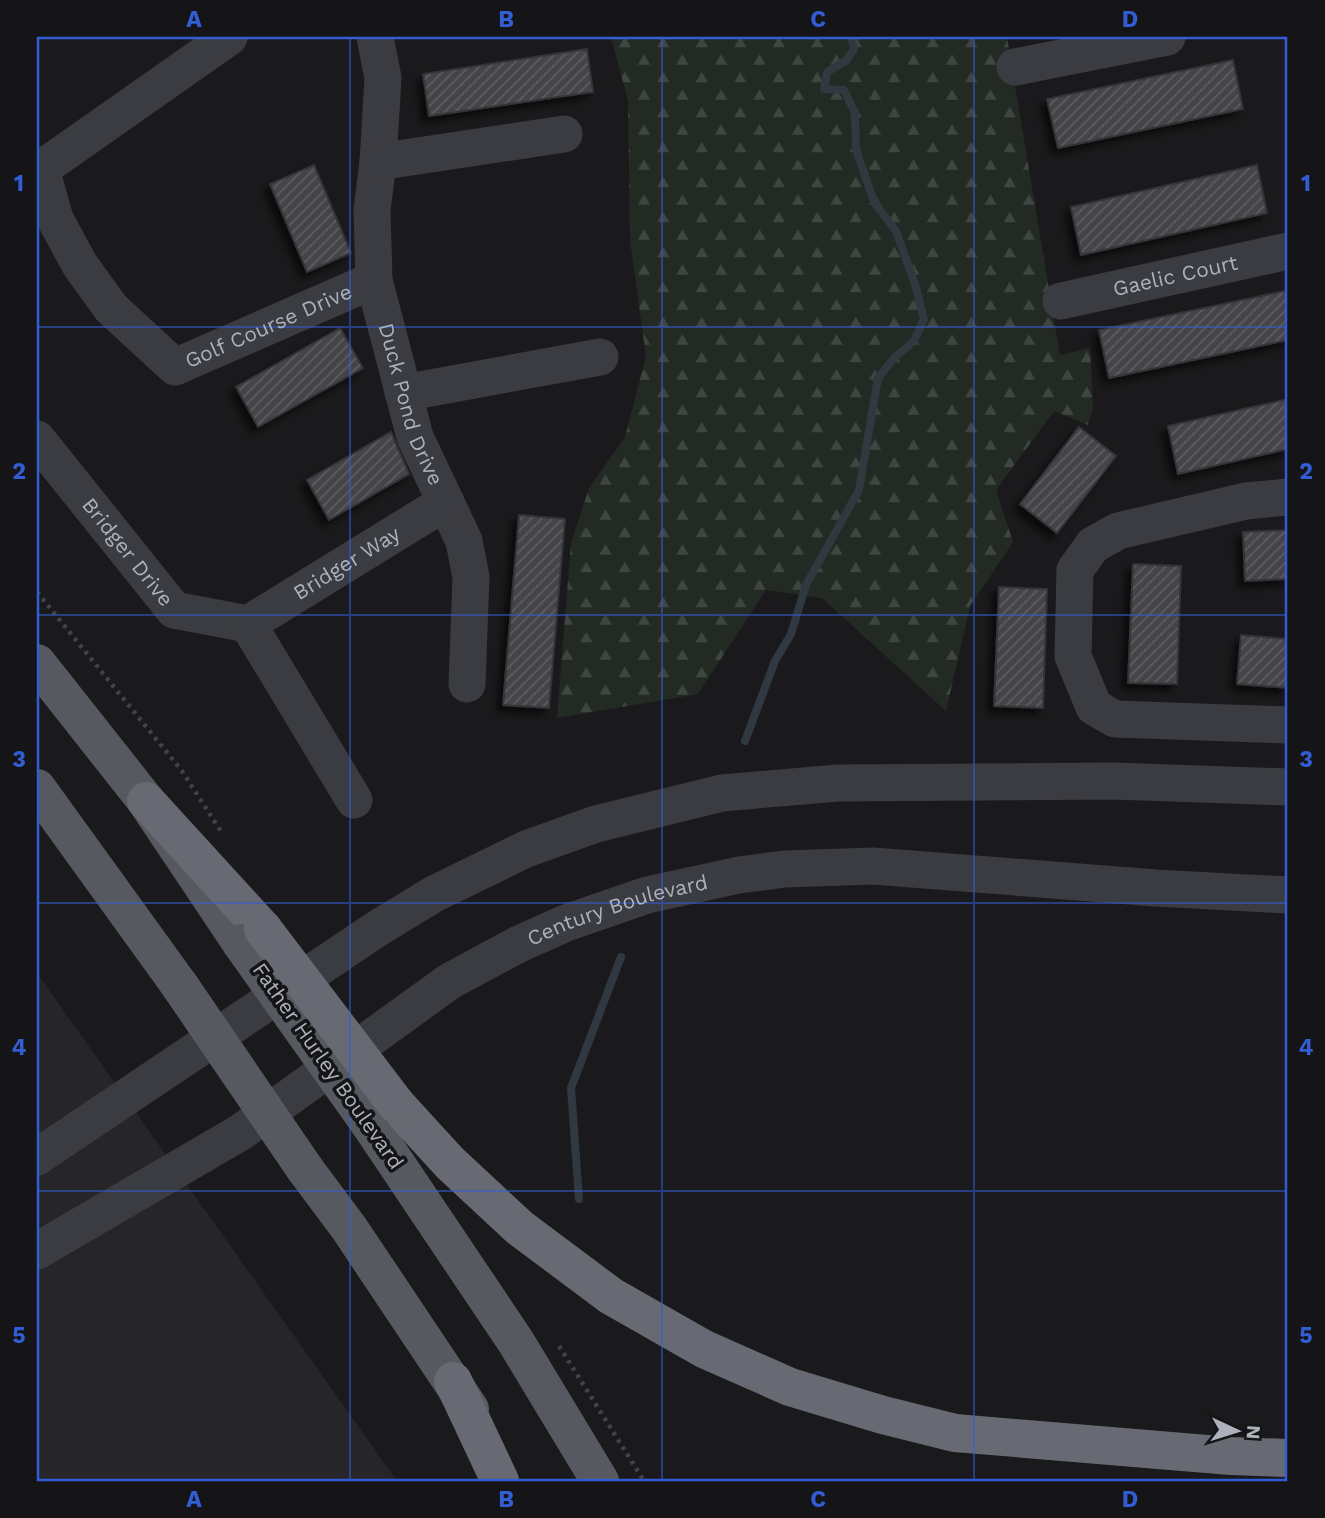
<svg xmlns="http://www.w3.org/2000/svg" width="1325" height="1518" font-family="'Work Sans',sans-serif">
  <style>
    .built { fill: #262629 }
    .forest { fill: url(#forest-firs) }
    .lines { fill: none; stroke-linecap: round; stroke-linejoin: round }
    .stream { stroke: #303940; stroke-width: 8 }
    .building { fill: url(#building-hatch); stroke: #343438; stroke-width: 2; filter: url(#shadow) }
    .path { stroke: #414348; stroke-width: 4.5; stroke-dasharray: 3.5 5; stroke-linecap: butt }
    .minor { stroke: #3b3c41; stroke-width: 37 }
    .major { stroke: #575960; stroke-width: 38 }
    .highway { stroke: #676a72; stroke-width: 38 }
    .major-bridge { stroke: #575960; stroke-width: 38 }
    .highway-bridge { stroke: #676a72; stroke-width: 38 }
    .grid { fill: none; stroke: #335dd4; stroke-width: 2; stroke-opacity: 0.55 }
    .labels { text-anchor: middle; stroke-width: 7; stroke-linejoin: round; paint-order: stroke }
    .street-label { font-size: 21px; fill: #adb1bb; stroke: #151517 }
    .neatline { fill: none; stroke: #335dd4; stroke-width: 2.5 }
    .grid-label { font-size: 23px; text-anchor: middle; font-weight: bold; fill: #335dd4 }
  </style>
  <defs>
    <pattern id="forest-firs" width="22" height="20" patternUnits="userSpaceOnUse" patternTransform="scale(1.75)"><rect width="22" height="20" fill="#222a23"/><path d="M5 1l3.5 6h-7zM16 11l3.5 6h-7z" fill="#3f4641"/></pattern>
    <pattern id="building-hatch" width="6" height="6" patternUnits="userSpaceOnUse" patternTransform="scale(1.75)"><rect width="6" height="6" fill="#444549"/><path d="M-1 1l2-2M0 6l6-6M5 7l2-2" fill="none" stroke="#5c5d61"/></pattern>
    <filter id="shadow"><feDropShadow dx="-6" dy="6" stdDeviation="3.5" flood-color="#0009"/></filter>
  </defs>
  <rect width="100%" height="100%" fill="#1a1a1c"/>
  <polygon class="built" points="37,973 397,1481 37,1481"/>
  <polygon class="forest" points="611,37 1007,37 1060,355 1090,348 1093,408 1088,425 1054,411 996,490 1013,542 970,606 946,711 822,598 766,590 698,694 557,718 571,543 589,488 625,437 646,356 630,241 628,101"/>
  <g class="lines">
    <g class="stream">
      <polyline points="745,741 775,661 791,634 806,585 859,490 878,378 895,357 914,341 924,319 915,284 896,231 874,202 856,150 855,113 844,90 824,89 827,72 846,61 854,49 851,37"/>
      <polyline points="579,1199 571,1088 621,957"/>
    </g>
  </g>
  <g class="building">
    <polygon points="587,49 593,92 429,116 423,74"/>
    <polygon points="1233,60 1243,109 1058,148 1047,99"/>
    <polygon points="314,165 351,253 307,272 270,184"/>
    <polygon points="1257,165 1267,213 1081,255 1071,207"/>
    <polygon points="1285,291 1288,308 1288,340 1109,378 1099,330"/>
    <polygon points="340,328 363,368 258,427 236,387"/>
    <polygon points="1288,399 1288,449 1178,474 1168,426"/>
    <polygon points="1079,427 1116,456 1057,533 1020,504"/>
    <polygon points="391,432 409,474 329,520 307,480"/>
    <polygon points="519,515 565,519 549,708 503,705"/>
    <polygon points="1288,530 1288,579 1245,581 1243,532"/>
    <polygon points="1133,564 1181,566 1177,684 1128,683"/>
    <polygon points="999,587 1047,589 1043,708 994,706"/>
    <polygon points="1241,635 1288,639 1288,688 1237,684"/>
  </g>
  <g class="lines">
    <g class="path">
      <polyline points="37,592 182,771 222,833"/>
      <polyline points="559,1346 644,1481"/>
    </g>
    <g class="minor">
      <path id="s1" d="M229,37L41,169L55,219L80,265L111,308L175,367L374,280"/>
      <path id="s2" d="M375,37L383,78L378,162L372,210L374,280L415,437L464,541L471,577L467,684"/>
      <polyline points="1015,67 1167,37"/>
      <polyline points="378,162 564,134"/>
      <path id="s3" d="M1061,301L1288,251"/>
      <polyline points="403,393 600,357"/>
      <path id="s4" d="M37,439L174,610L248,624L354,800"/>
      <polyline points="1288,497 1246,501 1118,531 1093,545 1075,570 1073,656 1094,707 1115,719 1288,725"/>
      <path id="s5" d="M248,624L446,502"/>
      <polyline points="37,1157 378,928 434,894 526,849 596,824 722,793 838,783 1113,781 1288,787"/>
      <path id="s6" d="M37,1251L241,1132L450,981L519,944L566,923L647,895L739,875L785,869L873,866L1156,888L1288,895"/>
    </g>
    <g class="major">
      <polyline points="37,663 146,801 241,943"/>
      <polyline points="37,788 180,986"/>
      <polyline points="369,1123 516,1342 600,1481"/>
      <polyline points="305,1169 349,1228 470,1409"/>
    </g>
    <g class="highway">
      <polyline points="146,801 263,929"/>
      <polyline points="396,1104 450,1163 520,1228 611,1296 704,1349 790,1387 883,1415 955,1433 1231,1456 1288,1458"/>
      <polyline points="453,1381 500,1481"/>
    </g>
    <g class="major-bridge">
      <polyline points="241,943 369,1123"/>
      <polyline points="180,986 305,1169"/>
    </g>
    <polyline class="highway-bridge" points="263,929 396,1104"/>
  </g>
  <path class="grid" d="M350,37V1481M662,37V1481M974,37V1481M37,327H1288M37,615H1288M37,903H1288M37,1191H1288"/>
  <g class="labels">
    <g class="street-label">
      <text dy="7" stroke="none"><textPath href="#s3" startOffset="117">Gaelic Court</textPath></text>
      <text dy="7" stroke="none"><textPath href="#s1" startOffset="576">Golf Course Drive</textPath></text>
      <text dy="7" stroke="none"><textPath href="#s2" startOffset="374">Duck Pond Drive</textPath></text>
      <text dy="7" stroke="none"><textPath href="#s4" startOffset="145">Bridger Drive</textPath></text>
      <text dy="7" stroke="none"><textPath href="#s5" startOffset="116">Bridger Way</textPath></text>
      <text dy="7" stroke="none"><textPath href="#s6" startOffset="677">Century Boulevard</textPath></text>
      <text transform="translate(328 1066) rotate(55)" y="7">Father Hurley Boulevard</text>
    </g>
  </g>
  <rect width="1325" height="1518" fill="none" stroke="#151517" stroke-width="77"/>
  <g transform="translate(1237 1431) rotate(94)" stroke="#151517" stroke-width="5" paint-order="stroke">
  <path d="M0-5L12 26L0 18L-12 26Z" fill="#adb1bb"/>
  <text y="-10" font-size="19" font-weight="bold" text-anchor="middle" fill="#adb1bb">N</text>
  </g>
  <rect x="38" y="38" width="1248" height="1442" class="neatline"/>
  <g class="grid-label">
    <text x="194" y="27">A</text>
    <text x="506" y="27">B</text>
    <text x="818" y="27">C</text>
    <text x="1130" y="27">D</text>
    <text x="19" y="191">1</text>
    <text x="1306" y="191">1</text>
    <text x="19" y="479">2</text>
    <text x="1306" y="479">2</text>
    <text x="19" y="767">3</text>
    <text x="1306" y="767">3</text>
    <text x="19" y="1055">4</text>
    <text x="1306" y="1055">4</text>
    <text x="19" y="1343">5</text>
    <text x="1306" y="1343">5</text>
    <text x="194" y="1507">A</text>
    <text x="506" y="1507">B</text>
    <text x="818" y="1507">C</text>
    <text x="1130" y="1507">D</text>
  </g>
</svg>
